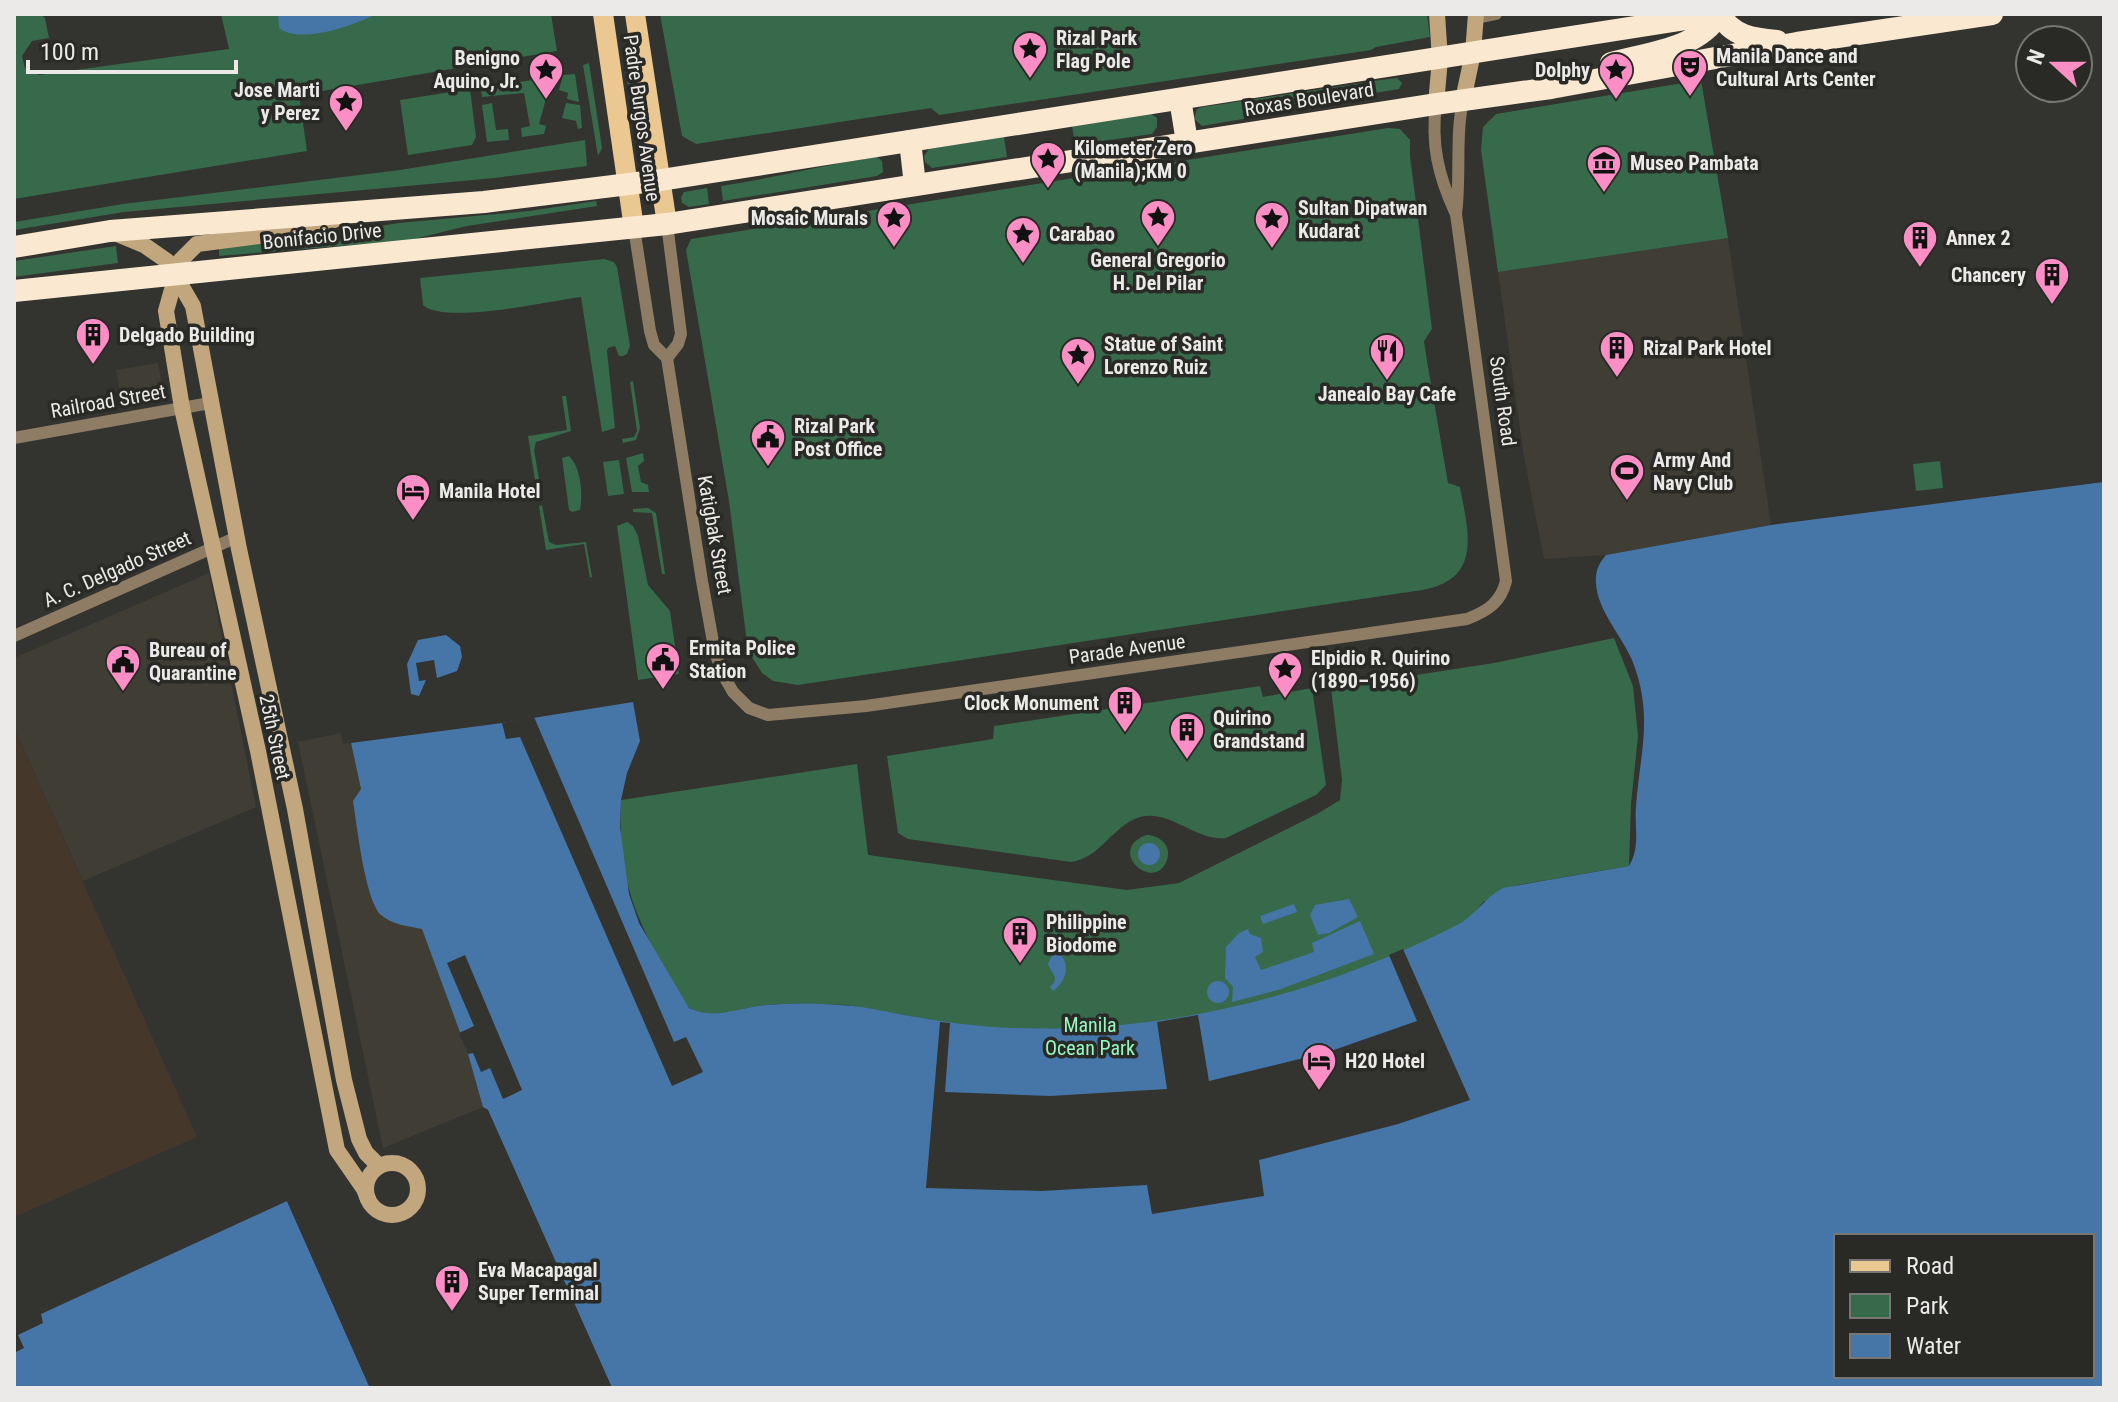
<svg xmlns="http://www.w3.org/2000/svg" width="2118" height="1402" font-family="'Roboto Condensed',sans-serif">
  <style>
    .built { fill: #3f3d34 }
    .industrial { fill: #46372b }
    .green { fill: #37694b }
    .water { fill: #4676a7; fill-rule: evenodd }
    .pier { fill: #333330 }
    .lines { fill: none; stroke-linecap: round; stroke-linejoin: round }
    .street { stroke: #8e7d64; stroke-width: 12 }
    .secondary { stroke: #c2a77e; stroke-width: 16 }
    .primary { stroke: #ebc792; stroke-width: 20 }
    .highway { stroke: #fae9d0; stroke-width: 22 }
    .labels { text-anchor: middle; stroke-width: 7; stroke-linejoin: round; paint-order: stroke }
    .poi-label { font-size: 20px; font-weight: bold; fill: #ebeae8; stroke: #292926; text-anchor: start }
    .street-label { font-size: 20px; fill: #ebeae8; stroke: #292926 }
    .park-label { font-size: 20px; fill: #96f8be; stroke: #292926 }
  </style>
  <rect width="100%" height="100%" fill="#333330"/>
  <g class="built">
    <polygon points="1728,238 1771,525 1606,555 1544,559 1524,457 1498,272"/>
    <polygon points="158,363 165,401 123,408 116,370"/>
    <polygon points="209,573 256,807 83,881 14,728 14,658"/>
    <polygon points="341,733 343,744 351,743 361,789 370,891 374,906 381,915 392,922 422,928 468,1054 483,1107 383,1148 298,742"/>
  </g>
  <polygon class="industrial" points="14,728 197,1137 14,1217"/>
  <g class="green">
    <polygon points="14,14 40,14 45,18 49,38 32,41 22,56 25,68 39,75 229,49 221,14 551,14 557,51 299,95 307,151 14,199"/>
    <polygon points="660,14 1427,14 1430,37 1376,47 1371,50 939,115 931,108 696,144 682,136"/>
    <polygon points="629,54 642,136 636,137 623,55"/>
    <polygon points="589,63 602,148 598,156 583,65"/>
    <polygon points="575,74 579,102 567,99 568,93 559,90 563,75"/>
    <polygon points="558,76 554,89 549,88 539,124 546,126 544,134 522,137 521,128 530,126 524,93 482,97 481,88"/>
    <polygon points="1397,78 1402,83 1399,89 1375,93 1373,81"/>
    <polygon points="1701,80 1728,238 1498,272 1481,150 1483,127 1496,114"/>
    <polygon points="1363,83 1364,94 1275,109 1243,119 1202,126 1194,119 1197,109 1202,107"/>
    <polygon points="470,89 476,137 472,145 408,155 400,100"/>
    <polygon points="492,103 496,130 508,129 509,140 487,142 482,105"/>
    <polygon points="566,103 580,105 582,128 578,129 576,121 562,118"/>
    <polygon points="1151,114 1157,118 1157,127 1152,134 1075,145 1072,126"/>
    <path d="M1388,128L1400,129L1410,140V156L1432,329L1424,341L1427,361L1448,483L1460,487C1465,518 1481,565 1444,583C1429,591 1411,591 1395,594L798,685L773,681L762,673L748,651L729,501L686,250L691,239Z"/>
    <polygon points="1004,137 1007,157 932,168 925,162 924,156 929,149"/>
    <polygon points="585,140 587,166 495,178 124,212 14,230 14,222 123,204 400,170"/>
    <path d="M877,157L882,161L883,172L877,176L723,201L721,186C773,178 824,165 877,157Z"/>
    <polygon points="707,188 709,204 689,207 682,203 681,197 684,192"/>
    <polygon points="596,201 597,206 467,226 410,240 219,256 219,247 312,237 399,223 529,211"/>
    <polygon points="116,246 118,263 14,277 14,261"/>
    <path d="M604,259L614,262L617,267L630,346L627,354L623,356H619L615,346L608,348L607,351L615,428L602,432L581,297C549,301 445,325 423,305L420,278Z"/>
    <polygon points="633,381 640,428 636,440 623,443 622,439 634,437 637,431 630,382"/>
    <polygon points="562,396 566,396 571,431 536,442 534,450 539,479 535,480 528,436 567,430"/>
    <polygon points="643,453 644,461 638,466 641,482 648,485 649,492 632,492 626,458"/>
    <path d="M569,456C581,467 583,494 580,510L572,512L569,510L562,458Z"/>
    <polygon points="619,460 624,494 608,496 603,462"/>
    <polygon points="1940,461 1943,488 1916,491 1913,464"/>
    <polygon points="542,505 549,542 556,545 586,542 592,577 590,578 584,544 546,550 539,506"/>
    <polygon points="648,508 656,513 665,574 662,574 652,513 633,512 633,509"/>
    <polygon points="627,522 633,526 638,536 648,585 670,611 679,674 638,680 617,526"/>
    <path d="M1614,638L1633,686L1638,736L1631,804L1629,866L1518,885L1483,902L1471,917L1457,925L1438,1111L847,1005C820,1004 793,1003 766,1005C745,1006 721,1019 699,1013C683,1008 676,989 668,976C632,910 618,877 621,800L857,764L868,855L1127,890L1179,883L1317,814L1340,800L1342,780L1331,688L1494,663Z"/>
    <path d="M1260,686L1263,697L1312,688L1326,785L1316,795L1226,838C1197,842 1170,809 1140,817C1113,825 1101,858 1071,862L908,839L898,833L887,756L993,739L994,726Z"/>
    <path d="M1146,835C1159,835 1172,845 1167,860C1155,894 1105,851 1146,835Z"/>
  </g>
  <g class="water">
    <path d="M278,14H376C355,25 300,45 279,28Z"/>
    <path d="M2104,482V1388H612L488,1110L483,1107L468,1054L422,929C409,926 392,925 381,915C365,900 357,825 353,801L361,789L351,743L502,723L633,702L640,741L627,773L621,800L620,827L629,894L639,923L689,1008C715,1021 739,1007 766,1005C790,1003 814,1003 839,1005C863,1006 887,1012 910,1016C944,1022 979,1027 1013,1028C1167,1034 1319,995 1457,925C1476,915 1484,898 1503,888L1629,866C1641,846 1634,828 1636,806C1640,752 1654,715 1632,660C1622,636 1597,610 1596,583C1595,571 1599,563 1606,555L1771,525ZM1836,1236H2092V1376H1836Z"/>
    <polygon points="446,635 460,646 462,657 457,671 437,678 434,660 416,663 419,681 426,680 419,696 411,694 407,664 418,640"/>
    <circle cx="1149" cy="854" r="11"/>
    <polygon points="1349,899 1358,917 1329,933 1318,935 1310,915 1315,905"/>
    <polygon points="1294,904 1297,912 1263,924 1260,916"/>
    <polygon points="1360,921 1374,954 1281,989 1232,1002 1233,987 1225,978 1226,947 1239,933 1248,929 1250,934 1261,938 1263,952 1255,957 1261,970 1314,952 1312,943"/>
    <path d="M1055,949C1071,961 1069,979 1053,991L1050,987C1061,978 1051,973 1048,964Z"/>
    <circle cx="1218" cy="992" r="11"/>
    <polygon points="287,1201 370,1388 14,1388 14,1353 24,1348 18,1335 43,1323 41,1314"/>
  </g>
  <g class="pier">
    <polygon points="534,717 674,1042 686,1037 703,1072 672,1086 520,737 506,739 502,723"/>
    <polygon points="1403,949 1470,1100 1398,1124 1259,1160 1264,1196 1152,1214 1147,1185 1042,1191 926,1188 940,1022 950,1023 945,1092 1050,1096 1167,1089 1157,1022 1198,1015 1209,1081 1328,1052 1417,1021 1389,955"/>
    <polygon points="465,955 522,1090 503,1099 490,1068 481,1072 473,1053 468,1054 459,1033 474,1026 447,963"/>
    <polygon points="487,1109 531,1207 612,1388 607,1388 483,1112"/>
    <polygon points="290,1199 374,1386 374,1388 370,1388 287,1201"/>
  </g>
  <g class="lines">
    <g class="street">
      <polyline points="1477,18 1496,14"/>
      <path d="M1436,104C1431,144 1438,175 1455,212"/>
      <path d="M634,228L650,331L654,345L667,358L702,581L715,653L725,678L733,692L749,708L768,715L866,706L1467,619C1488,611 1501,602 1506,581L1456,214C1461,176 1455,138 1463,100"/>
      <polyline points="667,358 678,344 681,334 667,224"/>
      <polyline points="14,438 210,403"/>
      <polyline points="14,636 237,537"/>
    </g>
    <g class="secondary">
      <polyline points="1463,100 1473,53 1476,14"/>
      <polyline points="1436,104 1440,59 1437,14"/>
      <polyline points="340,217 315,229 197,244 180,261 166,311 182,408 258,751 337,1150 364,1189 368,1199"/>
      <polyline points="115,233 144,245 167,261 193,306 239,549 295,809 344,1080 359,1139 366,1153 379,1166"/>
      <circle cx="392" cy="1189" r="26"/>
    </g>
    <g class="primary">
      <polyline points="603,14 634,228"/>
      <polyline points="635,14 667,224"/>
    </g>
    <g class="highway">
      <path d="M1720,14C1731,36 1754,39 1777,41"/>
      <path d="M1611,63C1648,53 1699,49 1719,14"/>
      <polyline points="1180,99 1187,142"/>
      <polyline points="910,141 915,185"/>
      <polyline points="14,247 110,231 484,202 661,180 1718,14"/>
      <polyline points="14,291 667,224 1436,104 1551,88 1797,43 1992,14"/>
    </g>
  </g>
  <defs>
    <symbol id="sight-pin" viewBox="-11 -11 22 30"><path d="M0 17L-7.5 6A9.5 9.5 0 1 1 7.5 6Z" fill="#fb8fc5" stroke="#292926"/><path d="M0-6L1.8-2.2L6-1.7L2.9 1.2L3.7 5.4L0 3.3L-3.7 5.4L-2.9 1.2L-6-1.7L-1.8-2.2Z" fill="#111"/></symbol>
    <symbol id="theatre-pin" viewBox="-11 -11 22 30"><path d="M0 17L-7.5 6A9.5 9.5 0 1 1 7.5 6Z" fill="#fb8fc5" stroke="#292926"/><path d="M-5-5.5Q0-4 5-5.5V0Q5 5 0 6Q-5 5-5 0ZM-3.3-2.5H-1v1.5H-3.3ZM1-2.5H3.3v1.5H1ZM-2.8 1Q0 5.5 2.8 1Z" fill="#111"/></symbol>
    <symbol id="museum-pin" viewBox="-11 -11 22 30"><path d="M0 17L-7.5 6A9.5 9.5 0 1 1 7.5 6Z" fill="#fb8fc5" stroke="#292926"/><path d="M0-6L6-3V-2H-6V-3ZM-5-1h2V3h-2ZM-1-1h2V3h-2ZM3-1h2V3H3ZM-6 4H6V6H-6Z" fill="#111"/></symbol>
    <symbol id="building-pin" viewBox="-11 -11 22 30"><path d="M0 17L-7.5 6A9.5 9.5 0 1 1 7.5 6Z" fill="#fb8fc5" stroke="#292926"/><path d="M-4-6H4V6H1V3H-1V6H-4ZM-2.5-4.3h1.7v1.8h-1.7ZM.8-4.3h1.7v1.8H.8ZM-2.5-1h1.7V.8h-1.7ZM.8-1h1.7V.8H.8Z" fill="#111"/></symbol>
    <symbol id="restaurant-pin" viewBox="-11 -11 22 30"><path d="M0 17L-7.5 6A9.5 9.5 0 1 1 7.5 6Z" fill="#fb8fc5" stroke="#292926"/><path d="M-5-6h1v4h1v-4h1v4h1v-4h1v5L-1.5 .5V6h-2V.5L-5-1ZM5-6V6H3V1.5H1.5Q1.5-4 5-6Z" fill="#111"/></symbol>
    <symbol id="civic-pin" viewBox="-11 -11 22 30"><path d="M0 17L-7.5 6A9.5 9.5 0 1 1 7.5 6Z" fill="#fb8fc5" stroke="#292926"/><path d="M-.6-6.5H3V-4.5H.6V-3L4-1V1h2V6H-6V1h2V-1L-.6-3ZM-1.2 2.5V6h2.4V2.5Z" fill="#111"/></symbol>
    <symbol id="stadium-pin" viewBox="-11 -11 22 30"><path d="M0 17L-7.5 6A9.5 9.5 0 1 1 7.5 6Z" fill="#fb8fc5" stroke="#292926"/><path d="M0-5a6.5 5 0 1 0 0 10a6.5 5 0 1 0 0-10ZM-3.5-1.8h7v3.6h-7Z" fill="#111"/></symbol>
    <symbol id="hotel-pin" viewBox="-11 -11 22 30"><path d="M0 17L-7.5 6A9.5 9.5 0 1 1 7.5 6Z" fill="#fb8fc5" stroke="#292926"/><path d="M-6-4.5h1.5V1H6V5H4.5V3h-9V5H-6ZM-4 0a1.8 1.8 0 1 1 3.6 0ZM.5 0V-2.5h3Q6-2.5 6 0Z" fill="#111"/></symbol>
  </defs>
  <g fill-rule="evenodd">
    <use href="#sight-pin" x="1010" y="29" width="40" height="54"/>
    <use href="#theatre-pin" x="1670" y="47" width="40" height="54"/>
    <use href="#sight-pin" x="526" y="50" width="40" height="54"/>
    <use href="#sight-pin" x="1596" y="50" width="40" height="54"/>
    <use href="#sight-pin" x="326" y="82" width="40" height="54"/>
    <use href="#sight-pin" x="1028" y="139" width="40" height="54"/>
    <use href="#museum-pin" x="1584" y="143" width="40" height="54"/>
    <use href="#sight-pin" x="1138" y="197" width="40" height="54"/>
    <use href="#sight-pin" x="874" y="198" width="40" height="54"/>
    <use href="#sight-pin" x="1252" y="199" width="40" height="54"/>
    <use href="#sight-pin" x="1003" y="214" width="40" height="54"/>
    <use href="#building-pin" x="1900" y="218" width="40" height="54"/>
    <use href="#building-pin" x="2032" y="255" width="40" height="54"/>
    <use href="#building-pin" x="73" y="315" width="40" height="54"/>
    <use href="#building-pin" x="1597" y="328" width="40" height="54"/>
    <use href="#restaurant-pin" x="1367" y="331" width="40" height="54"/>
    <use href="#sight-pin" x="1058" y="335" width="40" height="54"/>
    <use href="#civic-pin" x="748" y="417" width="40" height="54"/>
    <use href="#stadium-pin" x="1607" y="451" width="40" height="54"/>
    <use href="#hotel-pin" x="393" y="471" width="40" height="54"/>
    <use href="#civic-pin" x="643" y="640" width="40" height="54"/>
    <use href="#civic-pin" x="103" y="642" width="40" height="54"/>
    <use href="#sight-pin" x="1265" y="649" width="40" height="54"/>
    <use href="#building-pin" x="1105" y="683" width="40" height="54"/>
    <use href="#building-pin" x="1167" y="710" width="40" height="54"/>
    <use href="#building-pin" x="1000" y="914" width="40" height="54"/>
    <use href="#hotel-pin" x="1299" y="1041" width="40" height="54"/>
    <use href="#building-pin" x="432" y="1262" width="40" height="54"/>
  </g>
  <g class="labels">
    <g class="poi-label">
      <text x="1056" y="45">Rizal Park<tspan x="1056" dy="23">Flag Pole</tspan></text>
      <text x="1716" y="63">Manila Dance and<tspan x="1716" dy="23">Cultural Arts Center</tspan></text>
      <text x="520" y="65" text-anchor="end">Benigno<tspan x="520" dy="23">Aquino, Jr.</tspan></text>
      <text x="1590" y="77" text-anchor="end">Dolphy</text>
      <text x="320" y="97" text-anchor="end">Jose Marti<tspan x="320" dy="23">y Perez</tspan></text>
      <text x="1074" y="155">Kilometer Zero<tspan x="1074" dy="23">(Manila);KM 0</tspan></text>
      <text x="1630" y="170">Museo Pambata</text>
      <text x="1298" y="215">Sultan Dipatwan<tspan x="1298" dy="23">Kudarat</tspan></text>
      <text x="868" y="225" text-anchor="end">Mosaic Murals</text>
      <text x="1049" y="241">Carabao</text>
      <text x="1946" y="245">Annex 2</text>
      <text x="1158" y="267" text-anchor="middle">General Gregorio<tspan x="1158" dy="23">H. Del Pilar</tspan></text>
      <text x="2026" y="282" text-anchor="end">Chancery</text>
      <text x="119" y="342">Delgado Building</text>
      <text x="1104" y="351">Statue of Saint<tspan x="1104" dy="23">Lorenzo Ruiz</tspan></text>
      <text x="1643" y="355">Rizal Park Hotel</text>
      <text x="1387" y="401" text-anchor="middle">Janealo Bay Cafe</text>
      <text x="794" y="433">Rizal Park<tspan x="794" dy="23">Post Office</tspan></text>
      <text x="1653" y="467">Army And<tspan x="1653" dy="23">Navy Club</tspan></text>
      <text x="439" y="498">Manila Hotel</text>
      <text x="689" y="655">Ermita Police<tspan x="689" dy="23">Station</tspan></text>
      <text x="149" y="657">Bureau of<tspan x="149" dy="23">Quarantine</tspan></text>
      <text x="1311" y="665">Elpidio R. Quirino<tspan x="1311" dy="23">(1890–1956)</tspan></text>
      <text x="1099" y="710" text-anchor="end">Clock Monument</text>
      <text x="1213" y="725">Quirino<tspan x="1213" dy="23">Grandstand</tspan></text>
      <text x="1046" y="929">Philippine<tspan x="1046" dy="23">Biodome</tspan></text>
      <text x="1345" y="1068">H20 Hotel</text>
      <text x="478" y="1277">Eva Macapagal<tspan x="478" dy="23">Super Terminal</tspan></text>
    </g>
    <g class="street-label">
      <text transform="translate(1309 99) rotate(-9)" y="7">Roxas Boulevard</text>
      <text transform="translate(642 118) rotate(82)" y="7">Padre Burgos Avenue</text>
      <text transform="translate(322 236) rotate(-6)" y="7">Bonifacio Drive</text>
      <text transform="translate(108 401) rotate(-10)" y="7">Railroad Street</text>
      <text transform="translate(1503 401) rotate(82)" y="7">South Road</text>
      <text transform="translate(715 535) rotate(80)" y="7">Katigbak Street</text>
      <text transform="translate(117 569) rotate(-24)" y="7">A. C. Delgado Street</text>
      <text transform="translate(1127 649) rotate(-8)" y="7">Parade Avenue</text>
      <text transform="translate(275 737) rotate(78)" y="7">25th Street</text>
    </g>
    <g class="park-label">
      <text x="1090" y="1032">Manila<tspan x="1090" dy="23">Ocean Park</tspan></text>
    </g>
  </g>
  <rect width="2118" height="1402" fill="none" stroke="#ebeae8" stroke-width="32"/>
  <rect x="1834" y="1234" width="260" height="144" fill="#292926" stroke="#777674" stroke-width="2"/>
  <rect x="1850" y="1260" width="40" height="12" fill="#ebc792" stroke="#777674" stroke-width="2"/>
  <text x="1906" y="1274" font-size="24" fill="#ebeae8">Road</text>
  <rect x="1850" y="1294" width="40" height="24" fill="#37694b" stroke="#777674" stroke-width="2"/>
  <text x="1906" y="1314" font-size="24" fill="#ebeae8">Park</text>
  <rect x="1850" y="1334" width="40" height="24" fill="#4676a7" stroke="#777674" stroke-width="2"/>
  <text x="1906" y="1354" font-size="24" fill="#ebeae8">Water</text>
  <g transform="translate(2054 64) rotate(291)"><circle r="38" fill="#292926" stroke="#777674" stroke-width="2"/>
  <path d="M0-6L14 30L0 20L-14 30Z" fill="#fb8fc5"/>
  <text y="-12" font-size="22" font-weight="bold" text-anchor="middle" fill="#ebeae8">N</text>
  </g>
  <path d="M28 60v12h208v-12" fill="none" stroke="#ebeae8" stroke-width="4"/>
  <text x="40" y="60" font-size="24" fill="#ebeae8" stroke="#292926" stroke-width="6" paint-order="stroke">100 m</text>
</svg>
